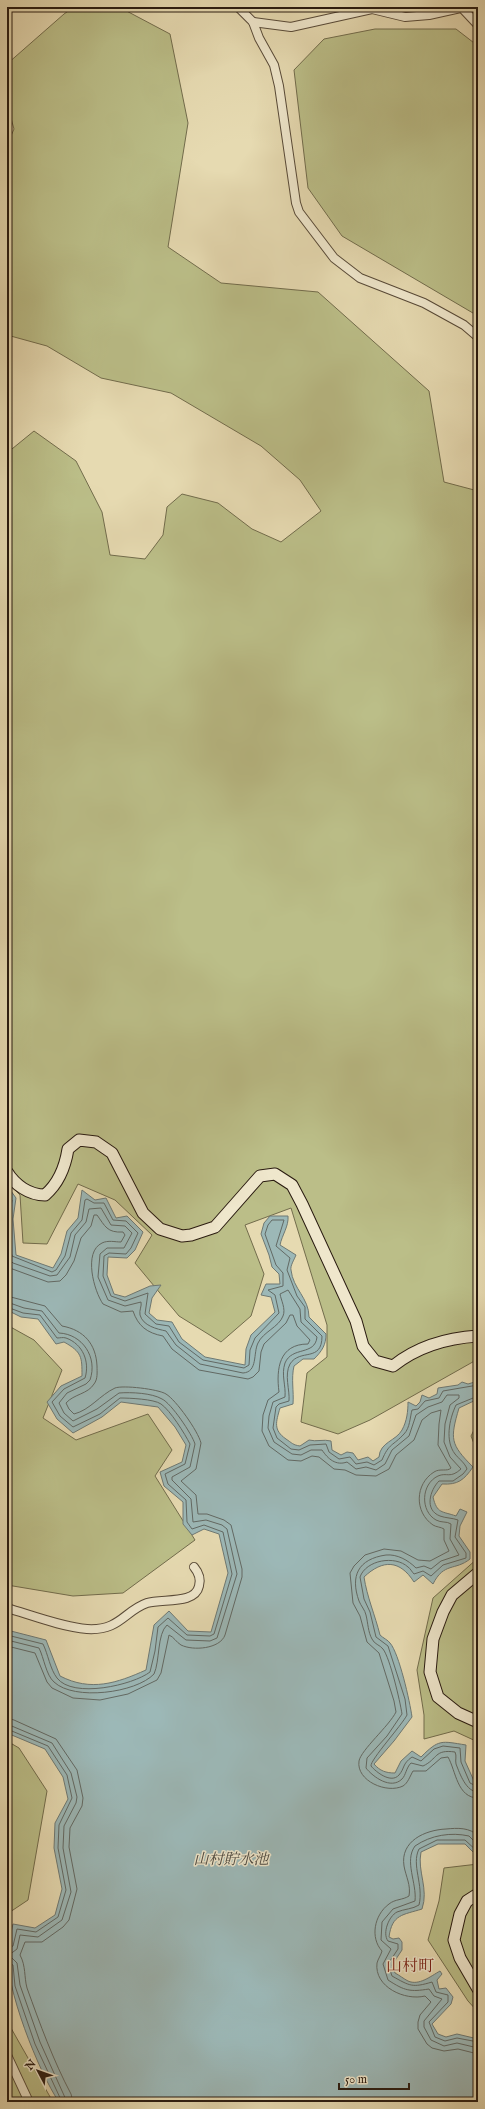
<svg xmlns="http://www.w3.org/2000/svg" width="485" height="2109" font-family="'IM FELL English','Noto Serif JP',serif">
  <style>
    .green { fill: #bbbe88; stroke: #726c4c }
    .water { fill: #9cb8b7; stroke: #6e7974 }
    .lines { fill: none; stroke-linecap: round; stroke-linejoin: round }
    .shore { stroke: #626964; stroke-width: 1 }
    .street-casing { stroke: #584a38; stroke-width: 10 }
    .secondary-casing { stroke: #291a10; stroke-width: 13 }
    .street { stroke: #efe7cc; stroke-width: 8 }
    .secondary { stroke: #efe7cc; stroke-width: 11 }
    .labels { text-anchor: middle; stroke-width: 3; stroke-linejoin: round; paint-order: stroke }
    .water-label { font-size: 15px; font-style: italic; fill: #4c4942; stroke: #efe7cc }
    .quarter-label { font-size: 16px; fill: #7a1f14; stroke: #efe7cc }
  </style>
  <rect width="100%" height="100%" fill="#e6dab1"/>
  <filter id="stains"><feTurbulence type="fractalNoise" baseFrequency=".005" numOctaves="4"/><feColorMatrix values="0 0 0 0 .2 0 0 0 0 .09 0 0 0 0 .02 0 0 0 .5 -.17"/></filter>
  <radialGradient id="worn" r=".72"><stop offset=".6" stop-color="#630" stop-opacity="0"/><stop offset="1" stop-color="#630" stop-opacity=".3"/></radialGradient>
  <g class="green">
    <polygon points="74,7 119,7 170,34 188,123 168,247 221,283 318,292 429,391 444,482 478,491 478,1359 370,1420 338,1434 301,1422 307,1373 327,1357 327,1325 291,1208 245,1225 264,1274 251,1316 221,1342 179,1316 135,1263 152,1235 115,1200 78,1184 47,1244 23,1243 20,1195 7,1182 7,453 34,431 76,461 102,512 110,555 145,559 163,535 167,507 182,494 218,503 252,529 281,542 321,511 300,480 261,446 171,393 101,378 47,346 7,335 7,145 14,129 7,104 7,64 64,14"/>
    <polygon points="375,29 456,29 478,46 478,316 342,236 308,188 294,70 324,39"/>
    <polygon points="7,1325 34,1340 62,1370 43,1418 76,1440 148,1414 172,1450 155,1476 195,1540 123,1593 73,1596 7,1585"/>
    <polygon points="478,1422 478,1454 471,1436"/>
    <polygon points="478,1558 478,1742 454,1731 424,1739 424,1715 417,1670 433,1598"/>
    <polygon points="7,1741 19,1748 47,1791 28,1900 7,1914"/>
    <polygon points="478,1864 478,2012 468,2001 428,1940 439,1901 444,1868"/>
    <polygon points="7,2016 7,2021 53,2102 7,2102"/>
  </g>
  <path class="water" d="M82,1190L95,1200L106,1198L116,1218L127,1216L143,1232L135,1250L127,1258L108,1257L107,1275L114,1294L125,1297L150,1286L161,1285L152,1298L149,1313L157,1320L172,1322L182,1339L205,1357L245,1365L246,1349L251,1335L275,1312L271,1297L261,1295L266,1284H280L279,1274L272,1267L269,1255L261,1234L264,1223L270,1216H288C289,1226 282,1235 280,1245L296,1255C294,1260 290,1266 291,1270C293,1289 309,1298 309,1317L326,1334C326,1345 322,1351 314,1359H303L294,1366C291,1379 294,1391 293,1404L280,1408C276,1422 273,1430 286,1439C292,1443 293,1445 300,1446L309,1440C316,1442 324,1439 331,1441L332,1450L341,1455L347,1452L353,1453L358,1460L368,1457L373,1461L379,1457C380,1442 396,1441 402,1430C407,1421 408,1411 408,1402L416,1406L420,1402L422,1395L429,1398L437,1394L438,1388L458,1385L462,1382L468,1384L478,1381V1399L459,1408C450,1439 450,1444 473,1467C464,1480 458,1485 442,1484L433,1497C437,1514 442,1511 456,1516L460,1509L467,1512L460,1526L459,1536L470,1552V1559C455,1571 444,1562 433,1584L423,1575L414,1582C400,1560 383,1559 364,1577C367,1597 375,1615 380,1635C383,1638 388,1640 390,1643C399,1653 410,1702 412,1717L394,1741L374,1764C380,1771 386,1773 395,1773L401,1761L412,1751L421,1757C439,1739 441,1741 466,1745L465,1761L474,1781L478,1784V1857L465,1844H438L421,1852C417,1871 429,1889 422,1909C403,1915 392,1914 389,1937L393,1939L399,1938L402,1942V1950L392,1965L395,1973C399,1975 404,1979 408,1981C419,1986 431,1976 440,1971L442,1974L437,1980L439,1989L446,1988L453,1997L451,2004L432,2024L438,2034L446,2037L457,2034L478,2039V2094L475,2102H59C39,2073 4,1985 8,1951C8,1942 11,1933 13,1924L35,1928L55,1915L62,1889L54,1848L55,1823L68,1799L63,1777L45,1749L7,1733V1630L46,1640L60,1676C91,1692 117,1683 146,1670L154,1625L169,1611L188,1631L211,1632L228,1573L219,1534L204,1529L192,1535L183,1524V1502L164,1486L160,1472L182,1462L186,1445L175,1427L158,1407L121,1402L102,1417L73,1433L57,1419L47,1402L61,1386L82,1376C82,1357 82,1352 64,1342L56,1344L38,1319L21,1317L7,1310V1193L11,1191L16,1198L13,1219L16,1255L53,1268L61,1254L67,1231L78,1218Z"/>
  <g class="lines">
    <g class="shore">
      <path d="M7,1196L12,1200C9,1219 7,1237 12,1256L52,1272L56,1270L65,1256L71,1233L82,1220L85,1200L87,1199L94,1203H104L113,1220L126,1221L138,1233L131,1248L126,1254L109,1253L104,1256L103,1276L111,1296L125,1301L148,1293L145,1314L156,1324L169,1326L179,1342L203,1360L244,1368L249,1365L250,1350L255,1338L279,1313L275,1295L268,1290L283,1286V1273L276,1265L265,1234L268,1225L272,1220H284L276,1246L290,1258L287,1270L297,1296L305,1307V1319L322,1336C322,1363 300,1348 290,1364C284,1375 290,1390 289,1401L279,1404L276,1407L273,1428L277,1438L291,1449L299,1450L310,1445L326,1444L329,1452L339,1459L350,1457L356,1464L367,1462L374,1465L382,1460C389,1443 393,1446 404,1434C410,1428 410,1417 412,1410L418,1409L425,1401L439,1398L443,1391L478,1385"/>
      <path d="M7,1257L13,1263L50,1276L57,1275L70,1257L75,1235L86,1222L89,1209L101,1208L111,1225L125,1226L132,1233L124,1248H107L100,1254L98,1277L108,1300L125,1306L141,1302C142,1306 139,1310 140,1315C143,1326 157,1329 166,1331L176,1345L200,1364L243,1373C258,1372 253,1353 258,1343C263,1332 279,1327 283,1316C286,1309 281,1300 280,1294L288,1290L300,1309L301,1322L317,1337C315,1356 292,1346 285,1363C281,1375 286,1385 285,1397L273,1402L269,1416L268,1428L274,1442L292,1454L301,1455L311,1450H322C328,1459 336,1466 347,1462L356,1469L366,1467L376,1470L385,1464L392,1450L409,1436L416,1415L428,1407L442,1402L447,1395H459V1398L450,1405L445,1424L444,1442L450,1457L461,1469C450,1479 447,1472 438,1476C421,1484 420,1511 436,1520C441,1523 447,1521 451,1524L450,1539L459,1555L441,1561L431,1569L424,1566L416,1568C408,1560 397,1554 386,1555C358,1559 350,1576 359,1601C361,1606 365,1610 366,1615C368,1623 368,1632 372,1639C374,1644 380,1645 383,1649C390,1658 400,1701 402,1714L387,1736L367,1758L366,1768C373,1777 391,1790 402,1779C406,1775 406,1768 411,1763L423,1766C438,1759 434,1749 455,1752C457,1756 455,1760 456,1764C460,1774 466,1792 478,1792"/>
      <path d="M7,1267L48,1282L60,1281L66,1275L74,1261L81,1238L91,1226L94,1215H97C105,1226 107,1233 123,1232L125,1235L121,1242C115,1242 108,1240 102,1243C83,1252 94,1291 103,1304L121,1312L133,1311C138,1326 147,1333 163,1336L172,1349L199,1370L248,1379L253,1377L259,1371L261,1352L264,1344L286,1323L290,1315H293L297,1326L310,1340L308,1344C279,1344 276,1369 279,1392L268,1400L263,1415L262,1431L269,1446L288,1460L301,1461L312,1456L319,1457L334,1469L345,1470L356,1475L376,1476L389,1469L396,1455L414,1440L422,1420L431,1413L441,1410L439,1424L438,1445L451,1468C447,1472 440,1468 434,1472C415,1484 414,1512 433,1525C436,1527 441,1527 444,1529V1540L449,1551L430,1561L418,1560L401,1551L384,1549L365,1555L354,1566L350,1573L353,1603L360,1616L367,1642L379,1653L394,1701L396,1712C389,1726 361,1750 359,1761C356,1781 387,1794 403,1786C408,1783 410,1776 413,1771H426L441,1758L448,1757C456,1771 457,1798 478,1798"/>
      <path d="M7,1296L45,1306L62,1326C84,1330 96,1344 97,1366C97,1372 98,1379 94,1384C88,1394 74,1394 66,1403L69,1409L74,1414C90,1410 100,1395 115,1388C123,1385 158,1389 166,1394C176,1400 198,1431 201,1443L196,1469L181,1481L196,1495L198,1514H207L224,1520L231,1525L242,1569V1577L225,1635C220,1649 193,1651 181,1645C176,1642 174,1637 169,1635L161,1673L157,1680L128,1694L100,1700L73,1698L52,1688L47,1682L35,1653L7,1646"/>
      <path d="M7,1302L24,1308L42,1311L59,1333C82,1334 98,1357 90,1380L86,1384L67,1393L59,1403L64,1413L73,1421L97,1409L119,1393C131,1392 152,1393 162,1399C171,1403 192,1434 195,1444L190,1467L172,1477V1480L191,1499L193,1522L206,1520L222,1525L227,1529L237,1574L217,1638L210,1641L186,1640L167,1625C157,1634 160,1661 154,1674C136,1693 74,1701 54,1682C46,1675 44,1658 39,1648L7,1640"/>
      <path d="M7,1307L23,1313L40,1315L57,1338C60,1338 63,1337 66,1338C83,1344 90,1362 85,1378L64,1389L52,1402L60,1416L73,1427L100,1414L120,1398C129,1398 154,1399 161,1404C170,1410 185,1434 190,1444L185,1464L165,1474L168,1484L186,1500L187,1522L192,1529L204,1525L223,1532L232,1574L214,1634L210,1636L187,1635L168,1618L158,1627L155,1651L150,1672C133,1685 73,1699 57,1678C50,1669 48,1654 43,1644L7,1635"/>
      <path d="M478,1396L456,1405C449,1420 445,1441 455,1454C459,1459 465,1463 467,1469L463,1474L453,1481H439C430,1490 424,1510 440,1516C445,1518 453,1518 458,1520L455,1537L466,1553V1558L443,1565L431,1576L423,1571L414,1574C412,1572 410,1568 408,1567C395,1555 366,1560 360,1577L364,1599L370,1612L376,1637L388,1646L405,1699L407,1715C402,1725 370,1760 371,1766C376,1772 391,1784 399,1775C405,1768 402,1764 412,1757L421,1761L434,1749L443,1746L460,1748L461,1762L470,1783L478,1787"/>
      <path d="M7,1718L14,1720L56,1739L77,1770L83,1798L82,1806L70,1828L69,1847L77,1889L69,1920L63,1927L42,1942H25L20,1955C26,1966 24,1977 27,1988C40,2024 53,2060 71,2094L73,2102"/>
      <polyline points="7,1724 52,1743 71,1773 77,1797 76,1803 64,1826 63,1848 71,1892 62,1920 38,1937 20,1935 17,1949 9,1955 17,1963 20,1985 40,2042 67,2102"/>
      <polyline points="7,1729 48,1746 67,1775 72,1798 59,1825 58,1848 66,1890 58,1917 36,1932 17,1929 13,1946 7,1949"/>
      <path d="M478,1836C470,1827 457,1828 446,1829C425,1830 400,1841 404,1866C406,1877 411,1885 409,1896C403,1900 395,1899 389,1904C374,1915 370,1938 382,1951C381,1955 378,1959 377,1963C374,1987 405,2001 425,1996L431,2002L420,2015L418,2022V2029L427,2044L432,2048L444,2051L458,2049L478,2054"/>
      <path d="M478,1845L469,1836C451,1832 431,1835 415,1846C404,1861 417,1883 415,1901L393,1909L382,1922L381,1940L391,1949L383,1964L388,1980C405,1991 410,1992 429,1989L434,1996L442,1999L424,2021V2027L431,2040L444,2046L457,2043L478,2048"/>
      <path d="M478,1852L465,1840H437L419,1849C411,1865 424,1885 419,1905C413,1909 404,1909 397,1912C389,1916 382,1933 388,1941L398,1944V1949L388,1964L392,1976C410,1986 412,1988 432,1982L436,1992L448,1995V2002L429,2022L435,2037L445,2041L457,2038L478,2042"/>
      <polyline points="7,1962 13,1965 15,1986 35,2044 62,2102"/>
    </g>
    <defs>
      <g id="street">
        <polyline points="238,7 253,22 259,38 274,65 279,86 296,203 299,212 334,258 360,278 424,303 464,325 478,337"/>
        <polyline points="462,8 478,25"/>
        <polyline points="253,22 291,27 372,9 405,17 429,15 465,7"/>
        <path d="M7,1608C31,1615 62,1627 87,1629C120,1631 124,1611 147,1603C162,1598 195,1605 199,1586C201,1579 199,1573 194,1567"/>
        <polyline points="7,2055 29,2102"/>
      </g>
      <g id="secondary">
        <path d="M7,1172C15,1185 29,1195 45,1195C59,1183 65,1168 68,1149L79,1140L96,1142L112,1153L143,1213L160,1229L182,1236L191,1235L215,1227L260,1176L275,1174L292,1185L302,1204L356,1321L363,1346L375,1361L393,1366C418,1346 446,1338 478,1336"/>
        <polyline points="478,1573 452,1595 443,1612 433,1639 430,1672 438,1697 458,1713 478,1722"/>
        <polyline points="478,1894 467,1901 460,1914 454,1940 460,1958 478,1989"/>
      </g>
    </defs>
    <use href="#street" class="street-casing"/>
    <use href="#secondary" class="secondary-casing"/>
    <use href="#street" class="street"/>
    <use href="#secondary" class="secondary"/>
  </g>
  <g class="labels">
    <g class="water-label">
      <text x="231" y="1864">山村貯水池</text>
    </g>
    <g class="quarter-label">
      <text x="410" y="1971">山村町</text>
    </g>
  </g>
  <rect width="485" height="2109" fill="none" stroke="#e6dab1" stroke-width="24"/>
  <rect x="8" y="8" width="469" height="2093" fill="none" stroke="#291a10" stroke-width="2"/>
  <rect x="12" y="12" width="461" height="2085" fill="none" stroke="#291a10"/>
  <g transform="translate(38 2071) rotate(311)" stroke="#efe7cc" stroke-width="3" paint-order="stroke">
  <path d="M0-3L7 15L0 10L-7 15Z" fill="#291a10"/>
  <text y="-6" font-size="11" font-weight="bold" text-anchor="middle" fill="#291a10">N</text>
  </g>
  <path d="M339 2083v6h70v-6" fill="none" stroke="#291a10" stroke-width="2"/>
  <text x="345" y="2083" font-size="12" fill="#291a10" stroke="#efe7cc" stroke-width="3" paint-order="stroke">50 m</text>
  <rect width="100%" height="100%" filter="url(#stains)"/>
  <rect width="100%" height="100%" fill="url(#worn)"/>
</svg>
